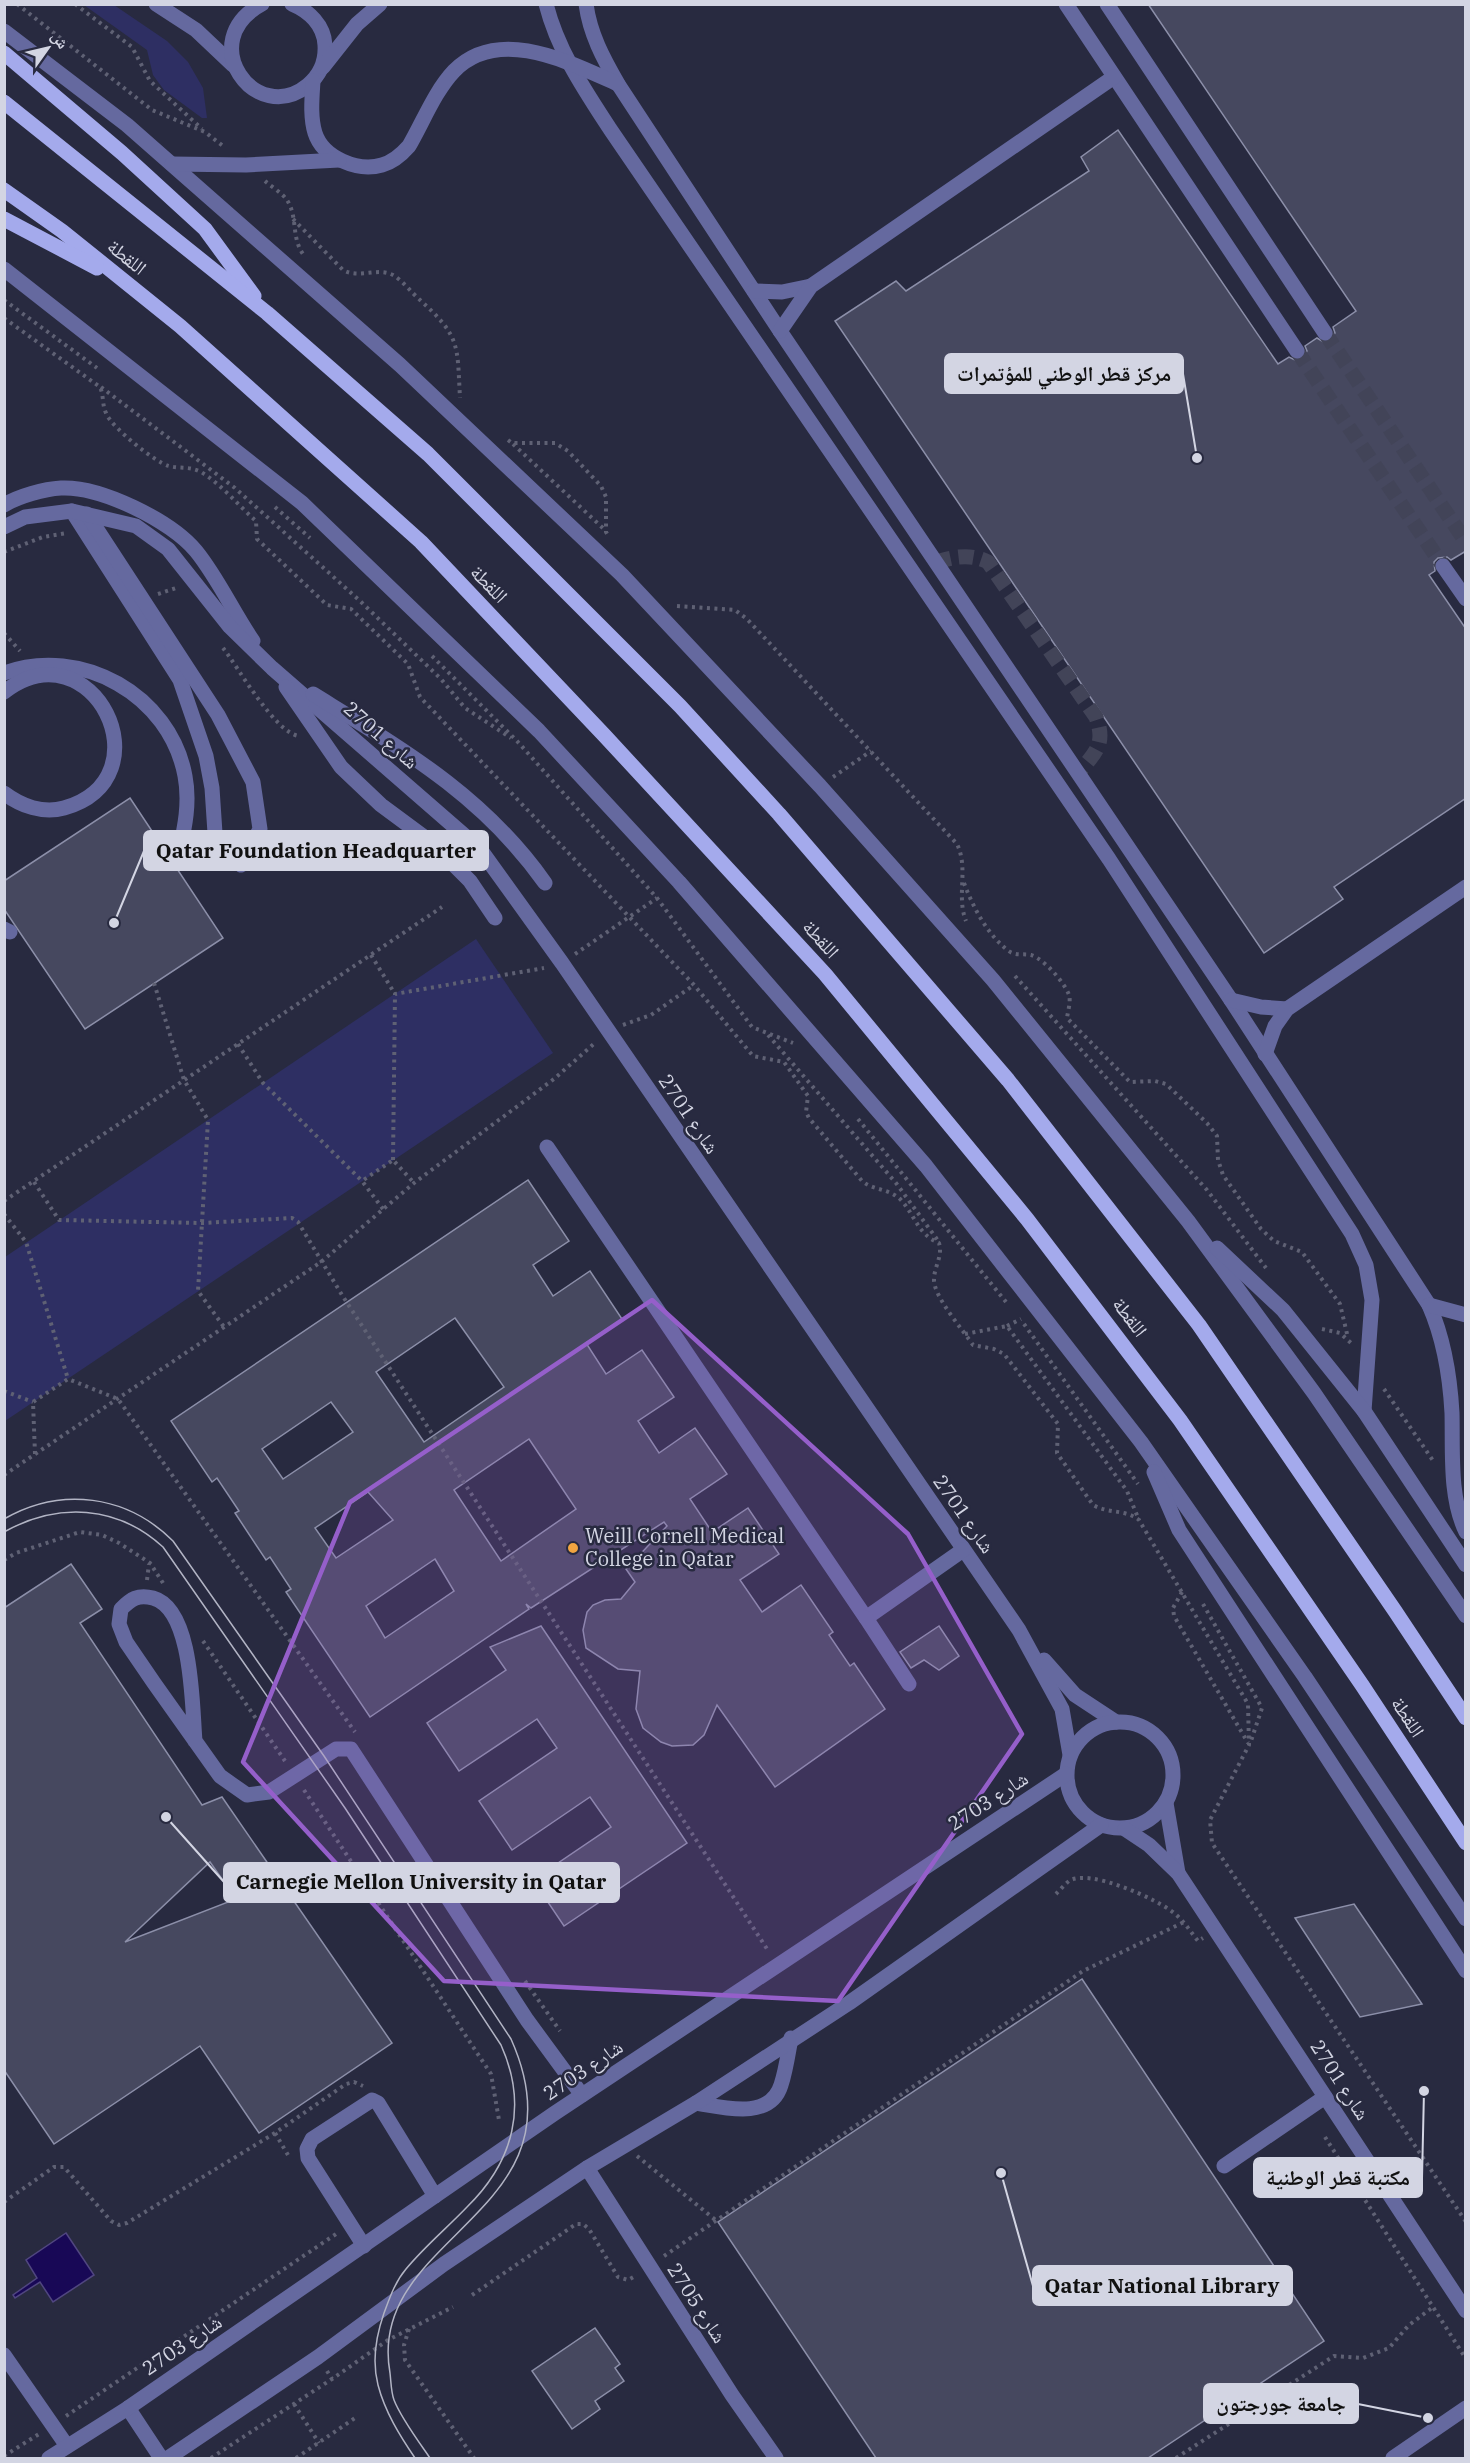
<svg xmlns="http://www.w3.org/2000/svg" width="1470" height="2463" font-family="'IBM Plex Serif','Noto Naskh Arabic',serif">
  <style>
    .green { fill: #2e2f63 }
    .water { fill: #180856; stroke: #504680; stroke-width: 1.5 }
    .building { fill: #46485f; stroke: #8c8fa9; stroke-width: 1.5; fill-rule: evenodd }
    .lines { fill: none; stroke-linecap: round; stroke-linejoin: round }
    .minor-tunnel { stroke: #424458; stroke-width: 15; stroke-dasharray: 15 8; stroke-linecap: butt }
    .path { stroke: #5f6174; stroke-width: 4; stroke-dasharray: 3 4.5; stroke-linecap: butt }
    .minor { stroke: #65699f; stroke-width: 15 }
    .major { stroke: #a4aaec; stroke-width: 15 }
    .tram { stroke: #b2b4c4; stroke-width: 1.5 }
    .marked { fill: #955fca; fill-opacity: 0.2; stroke: #955fca; stroke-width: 4.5; stroke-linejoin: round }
    .poi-dot { fill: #f2a541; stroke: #282a40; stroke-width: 2 }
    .labels { text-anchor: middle; stroke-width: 5; stroke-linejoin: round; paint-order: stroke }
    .street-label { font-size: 20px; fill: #d3d5e3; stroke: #282a40 }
    .poi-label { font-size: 20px; fill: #d3d5e3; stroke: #282a40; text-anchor: start }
    .leader { fill: none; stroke: #d3d5e3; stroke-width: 2 }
    .callout-dot { fill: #d3d5e3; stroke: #282a40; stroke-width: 2 }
    .callout { fill: #d3d5e3; stroke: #d3d5e3; stroke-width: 2 }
    .callout-label { font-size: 21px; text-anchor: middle; font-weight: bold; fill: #111 }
  </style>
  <rect width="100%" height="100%" fill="#282a40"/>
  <g class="green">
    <polygon points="84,5 114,5 167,41 188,62 203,88 207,118 202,118 164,90 153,75 147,50"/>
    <polygon points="476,939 553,1053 5,1421 5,1257"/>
  </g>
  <polygon class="water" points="66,2233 94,2275 53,2302 40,2282 15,2298 13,2295 37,2278 26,2260"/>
  <g class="building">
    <polygon points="1148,4 1466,4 1466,551 1451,560 1447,557 1438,558 1434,562 1435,571 1429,575 1466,629 1466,798 1334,887 1343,899 1264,953 835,321 896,281 906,291 1089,171 1081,157 1118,130 1278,364 1289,357 1297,361 1303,359 1307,351 1305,346 1317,338 1325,343 1331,341 1335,333 1333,327 1356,311"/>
    <polygon points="130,798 223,938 85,1029 4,909 4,881"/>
    <path d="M528,1180L569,1241L533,1265L553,1296L590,1271L622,1319L586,1343L606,1374L642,1350L674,1397L638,1421L659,1453L695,1428L727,1474L690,1499L712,1532L748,1508L779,1554L740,1580L762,1612L801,1585L833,1632L829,1635L850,1666L854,1663L885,1709L775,1787L717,1705L704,1735L693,1745L672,1746L661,1742L643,1728L636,1709L640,1671L618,1669L586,1648L583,1630L587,1612L593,1605L605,1600L621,1599L635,1582L626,1569L667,1526L664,1522L531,1608L526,1604L529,1609L370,1717L286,1592L291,1589L270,1557L266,1560L235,1513L239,1511L217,1478L212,1482L171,1421ZM455,1318L504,1387L424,1442L376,1372ZM331,1402L353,1432L283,1479L262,1449ZM529,1439L576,1509L501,1561L454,1490ZM368,1492L393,1520L336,1558L315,1528ZM435,1559L454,1591L385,1638L366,1606Z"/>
    <path d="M71,1564L102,1609L80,1623L202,1805L222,1797L392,2043L259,2133L200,2046L54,2144L4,2070V1608ZM210,1862L236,1899L125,1942Z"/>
    <polygon points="541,1626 687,1843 564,1926 533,1880 611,1827 590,1797 512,1850 479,1801 557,1748 537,1719 459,1771 427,1723 506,1670 490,1647"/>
    <polygon points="939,1626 959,1656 939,1670 924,1660 911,1668 900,1652"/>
    <polygon points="1354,1904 1422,2004 1360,2017 1295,1918"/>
    <polygon points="1082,1979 1324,2341 1148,2458 876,2458 718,2222"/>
    <polygon points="595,2328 620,2364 615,2368 624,2381 595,2401 600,2409 572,2429 532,2371"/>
  </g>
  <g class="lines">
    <g class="minor-tunnel">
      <polyline points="1325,333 1466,542"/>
      <polyline points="1297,351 1443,566"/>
      <path d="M936,562C955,557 969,553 988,562L1096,717C1106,744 1096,752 1079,772"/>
    </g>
    <g class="path">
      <polyline points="17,4 152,110 205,132 223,146"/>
      <polyline points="75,4 132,47 150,81 202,129"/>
      <path d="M265,181C272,187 282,193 287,200C298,217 291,237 303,254"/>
      <path d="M293,219L343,270C359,279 377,267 393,275C402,280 412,293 420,300C461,337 457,345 460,398"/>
      <polyline points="4,300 97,368"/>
      <path d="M4,318L100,387C104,396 102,405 106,413C111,427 156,463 169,466C180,469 190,466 201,472C221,484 239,506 256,521L257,539L327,605L351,609L408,664L420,697L694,985L753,1056L784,1062L808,1096L806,1112L809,1118L862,1181C874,1191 889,1188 901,1200C915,1215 918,1235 939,1243C943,1257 934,1266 934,1280C934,1297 963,1330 973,1345L994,1349L1004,1354L1058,1424L1057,1453L1093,1505C1109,1514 1125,1509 1139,1520L1248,1704L1249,1745L1210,1820L1212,1843L1466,2222"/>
      <polyline points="101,387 235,488 359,600 441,679 465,708 511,738"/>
      <polyline points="508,440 512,443 555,443 568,451 601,486 606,497 606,532 609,537"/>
      <polyline points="513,444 606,531"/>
      <polyline points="275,507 310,538"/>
      <polyline points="4,552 43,537 67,533"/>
      <polyline points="158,594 176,588"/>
      <path d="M677,606L735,610L747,619L957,844C969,869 956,896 966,921"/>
      <polyline points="4,633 20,651"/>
      <path d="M223,648C238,667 275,733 299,736"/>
      <polyline points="432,656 517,741 657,898 752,1027 793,1043"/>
      <polyline points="833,777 871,751"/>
      <path d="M964,883C973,907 986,932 1006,949C1015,957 1022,953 1031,955C1044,959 1065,983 1069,995C1071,1001 1068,1011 1067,1018L1130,1082L1155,1081L1166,1084L1207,1123L1217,1136L1218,1160L1223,1175L1261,1229L1274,1241L1302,1252L1340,1304L1348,1338"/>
      <polyline points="575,954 657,898"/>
      <polyline points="371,955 395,994"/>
      <polyline points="1015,976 1207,1190 1266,1268"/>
      <polyline points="154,983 184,1080 208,1120 198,1291 224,1327"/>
      <polyline points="623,1025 651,1015 694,985"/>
      <polyline points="768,1035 896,1183 939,1242"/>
      <polyline points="238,1044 263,1083 362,1181"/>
      <polyline points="858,1119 1006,1302"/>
      <polyline points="393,1160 395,994 544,968"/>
      <polyline points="34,1182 59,1220 202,1223 292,1218 298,1222 342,1295 769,1952"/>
      <polyline points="4,1201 442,907"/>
      <polyline points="383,1209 362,1181 393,1160 414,1183"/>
      <polyline points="4,1214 26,1242 68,1379"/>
      <polyline points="1024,1324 1138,1484"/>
      <polyline points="1007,1326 1021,1319"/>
      <polyline points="1322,1329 1340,1333 1352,1344"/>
      <polyline points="965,1334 1007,1326 1127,1491 1139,1520"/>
      <polyline points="1384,1389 1434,1462"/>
      <polyline points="4,1391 33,1402"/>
      <polyline points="35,1454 33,1402 68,1379 118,1399 355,1732"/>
      <polyline points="4,1475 321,1262 414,1183 554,1079 596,1042"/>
      <polyline points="4,1560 16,1553 80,1532 102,1535 119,1543 150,1563 163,1583"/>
      <polyline points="147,1580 149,1564"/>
      <polyline points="1182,1592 1173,1608 1174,1616 1248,1743"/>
      <polyline points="1203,1604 1262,1708 1251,1741"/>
      <polyline points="203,1641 285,1761"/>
      <polyline points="304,1790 491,2074 499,2120"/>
      <path d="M1056,1894C1060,1890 1065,1884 1069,1881C1089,1868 1157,1899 1174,1913C1184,1921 1190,1931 1198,1941L1203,1938"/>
      <polyline points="525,1981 560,2031"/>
      <polyline points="1325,2137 1466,2359"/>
      <polyline points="288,2155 275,2133 346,2084 354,2082 363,2086"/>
      <polyline points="637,2156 718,2222"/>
      <polyline points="4,2202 54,2167 64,2167 111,2221 119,2225 127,2223 275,2133"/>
      <polyline points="664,2256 1083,1971 1184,1922"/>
      <polyline points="472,2295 576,2224 583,2224 589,2229 618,2277 628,2280 637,2275"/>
      <polyline points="409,2329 404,2345 405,2360 474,2458"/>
      <polyline points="327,2371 332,2379 388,2340 453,2307"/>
      <polyline points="294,2404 319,2443"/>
      <polyline points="66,2416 336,2234"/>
      <polyline points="4,2456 39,2434"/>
      <polyline points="211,2458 332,2379"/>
      <polyline points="296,2458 358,2416"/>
      <polyline points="1176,2458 1334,2356 1363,2358 1389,2348 1409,2325 1433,2307"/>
    </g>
    <g class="minor">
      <polyline points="156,4 196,30 233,65"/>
      <path d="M262,4C193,41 256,128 308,85C320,75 326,61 325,45C324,25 309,11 292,4"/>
      <path d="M546,4C558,51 584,89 610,129L1109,859L1352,1234L1366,1265L1372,1300L1364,1411"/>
      <path d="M586,4C590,34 603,58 618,84L780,331L1231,1000L1429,1305C1444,1339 1450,1376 1452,1413C1453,1451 1449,1497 1466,1532"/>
      <polyline points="1066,4 1297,351"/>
      <polyline points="1107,4 1325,333"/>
      <polyline points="4,31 127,125 400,365 622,575 820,786 993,980 1188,1221 1314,1393 1466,1616"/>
      <polyline points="323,67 357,24 380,4"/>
      <path d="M313,81C312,98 310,117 315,133C323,158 358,172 382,165C393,162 402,154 409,146C423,122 435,91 454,71C499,25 570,63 618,84"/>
      <polyline points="172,164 246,165 339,160"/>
      <polyline points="4,269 302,503 539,731 679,882 926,1166 1141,1442 1305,1677 1466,1919"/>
      <polyline points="754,291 782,292 811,286"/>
      <polyline points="780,331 811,286 1114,77"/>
      <path d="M4,505C19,496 44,489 61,488C101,486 171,521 196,551C218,578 233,612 253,641"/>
      <polyline points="72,511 180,680 206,756 212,788 215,833 206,856"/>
      <polyline points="87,514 218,715 253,782 260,829 241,865"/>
      <polyline points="4,527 25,517 72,511 136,526 168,549 230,627 272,668 480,849 562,963 1019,1630 1062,1709 1070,1755"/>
      <polyline points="1443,566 1466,599"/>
      <path d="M4,673C81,645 170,695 185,776C190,802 185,827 179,853"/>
      <polyline points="286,687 341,767 381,805 431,842 470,881 495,918"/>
      <path d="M4,692C92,624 169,778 64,808C43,814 21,806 4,793"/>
      <path d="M313,694C402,749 483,795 545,883"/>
      <polyline points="4,929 10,932"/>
      <polyline points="1231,1000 1261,1007 1287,1009"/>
      <polyline points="1265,1054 1275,1026 1287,1009 1466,887"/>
      <polyline points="547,1147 866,1618 963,1550"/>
      <polyline points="1217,1248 1283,1310 1364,1411 1466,1565"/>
      <polyline points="1429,1305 1466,1315"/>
      <polyline points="1154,1472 1179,1530 1466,1971"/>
      <polyline points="866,1618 909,1684"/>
      <polyline points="1044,1660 1075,1695 1116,1722"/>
      <circle cx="1120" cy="1775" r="53"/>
      <path d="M195,1741C192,1706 193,1609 153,1598C138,1594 131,1599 121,1609L119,1624L126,1642L154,1683L220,1776L247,1795L269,1792L336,1749H351L527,2020L582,2095"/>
      <polyline points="1166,1803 1178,1873"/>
      <polyline points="1125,1829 1149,1845 1178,1873 1466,2311"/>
      <path d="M696,2103C722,2107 770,2121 781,2085C786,2070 788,2054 791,2038"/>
      <polyline points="1224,2166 1325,2097"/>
      <polyline points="587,2168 732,2395 776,2458"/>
      <polyline points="364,2246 308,2158 307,2149 312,2139 372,2100 378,2103 435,2196"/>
      <polyline points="4,2355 67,2446"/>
      <polyline points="128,2408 161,2458"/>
      <polyline points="49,2458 128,2408 555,2113 1066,1774"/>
      <polyline points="168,2458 318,2357 444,2264 587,2168 696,2103 849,2003 1101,1825"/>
      <polyline points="1393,2458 1466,2408"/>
    </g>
    <g class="major">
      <polyline points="4,53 122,153 205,229 254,296"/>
      <polyline points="4,102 267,313 428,454 680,706 779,814 1008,1080 1199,1325 1395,1611 1466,1718"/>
      <polyline points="4,190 62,231 180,326 421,542 604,735 825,974 1027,1219 1180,1420 1362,1685 1466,1843"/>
      <polyline points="4,219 97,268"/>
    </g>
    <g class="tram">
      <path d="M4,1519C61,1486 127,1495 173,1541L324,1756L511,2039C590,2215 365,2234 390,2373C391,2381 391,2392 394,2400C401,2418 419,2442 430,2458"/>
      <path d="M4,1532C58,1502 117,1505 163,1547L345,1808L501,2045C528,2105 514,2161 467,2207C447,2228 425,2246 406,2269C395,2282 390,2297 384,2313C376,2336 372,2362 378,2385C385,2412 400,2436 415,2458"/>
    </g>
  </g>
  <path class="marked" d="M652,1300L908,1534L1022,1734L838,2001L444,1981L243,1762L350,1502Z"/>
  <circle class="poi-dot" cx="573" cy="1548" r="6"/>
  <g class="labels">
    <g class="street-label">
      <text transform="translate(127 257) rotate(39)" y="7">اللقطة</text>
      <text transform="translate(489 584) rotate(46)" y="7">اللقطة</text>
      <text transform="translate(381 735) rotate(41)" y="7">شارع 2701</text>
      <text transform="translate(821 939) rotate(48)" y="7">اللقطة</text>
      <text transform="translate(689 1114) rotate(56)" y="7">شارع 2701</text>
      <text transform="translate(1130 1317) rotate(53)" y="7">اللقطة</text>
      <text transform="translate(964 1514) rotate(55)" y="7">شارع 2701</text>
      <text transform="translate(1408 1717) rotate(57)" y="7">اللقطة</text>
      <text transform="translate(988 1801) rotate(-33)" y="7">شارع 2703</text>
      <text transform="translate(583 2070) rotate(-34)" y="7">شارع 2703</text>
      <text transform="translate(1340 2080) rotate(57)" y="7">شارع 2701</text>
      <text transform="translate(697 2303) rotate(57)" y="7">شارع 2705</text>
      <text transform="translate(182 2345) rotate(-34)" y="7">شارع 2703</text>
    </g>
    <g class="poi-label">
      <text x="585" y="1543">Weill Cornell Medical<tspan x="585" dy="23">College in Qatar</tspan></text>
    </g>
  </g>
  <path class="leader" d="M1197 458L1183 374M114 923L144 851M166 1817L224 1882M1424 2091L1422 2178M1001 2173L1033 2286M1428 2418L1358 2404"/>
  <g class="callout-dot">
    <circle cx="1197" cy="458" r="6"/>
    <circle cx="114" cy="923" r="6"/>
    <circle cx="166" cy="1817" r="6"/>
    <circle cx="1424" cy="2091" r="6"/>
    <circle cx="1001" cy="2173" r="6"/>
    <circle cx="1428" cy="2418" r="6"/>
  </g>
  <g class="callout">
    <rect x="945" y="354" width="238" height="39" rx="6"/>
    <rect x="144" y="831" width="344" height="39" rx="6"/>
    <rect x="224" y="1863" width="395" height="39" rx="6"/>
    <rect x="1254" y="2158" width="168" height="39" rx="6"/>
    <rect x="1033" y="2266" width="259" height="39" rx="6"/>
    <rect x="1204" y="2384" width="154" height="39" rx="6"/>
  </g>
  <g class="callout-label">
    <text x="1064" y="381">مركز قطر الوطني للمؤتمرات</text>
    <text x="316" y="858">Qatar Foundation Headquarter</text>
    <text x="421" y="1889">Carnegie Mellon University in Qatar</text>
    <text x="1338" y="2185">مكتبة قطر الوطنية</text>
    <text x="1162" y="2293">Qatar National Library</text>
    <text x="1281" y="2411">جامعة جورجتون</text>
  </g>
  <rect width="1470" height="2463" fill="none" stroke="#d3d5e3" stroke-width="12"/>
  <g transform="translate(48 48) rotate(56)" stroke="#282a40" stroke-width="4.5" paint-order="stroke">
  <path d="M0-4.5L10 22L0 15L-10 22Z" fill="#d3d5e3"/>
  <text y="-9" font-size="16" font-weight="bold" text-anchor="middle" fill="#d3d5e3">ش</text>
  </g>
</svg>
